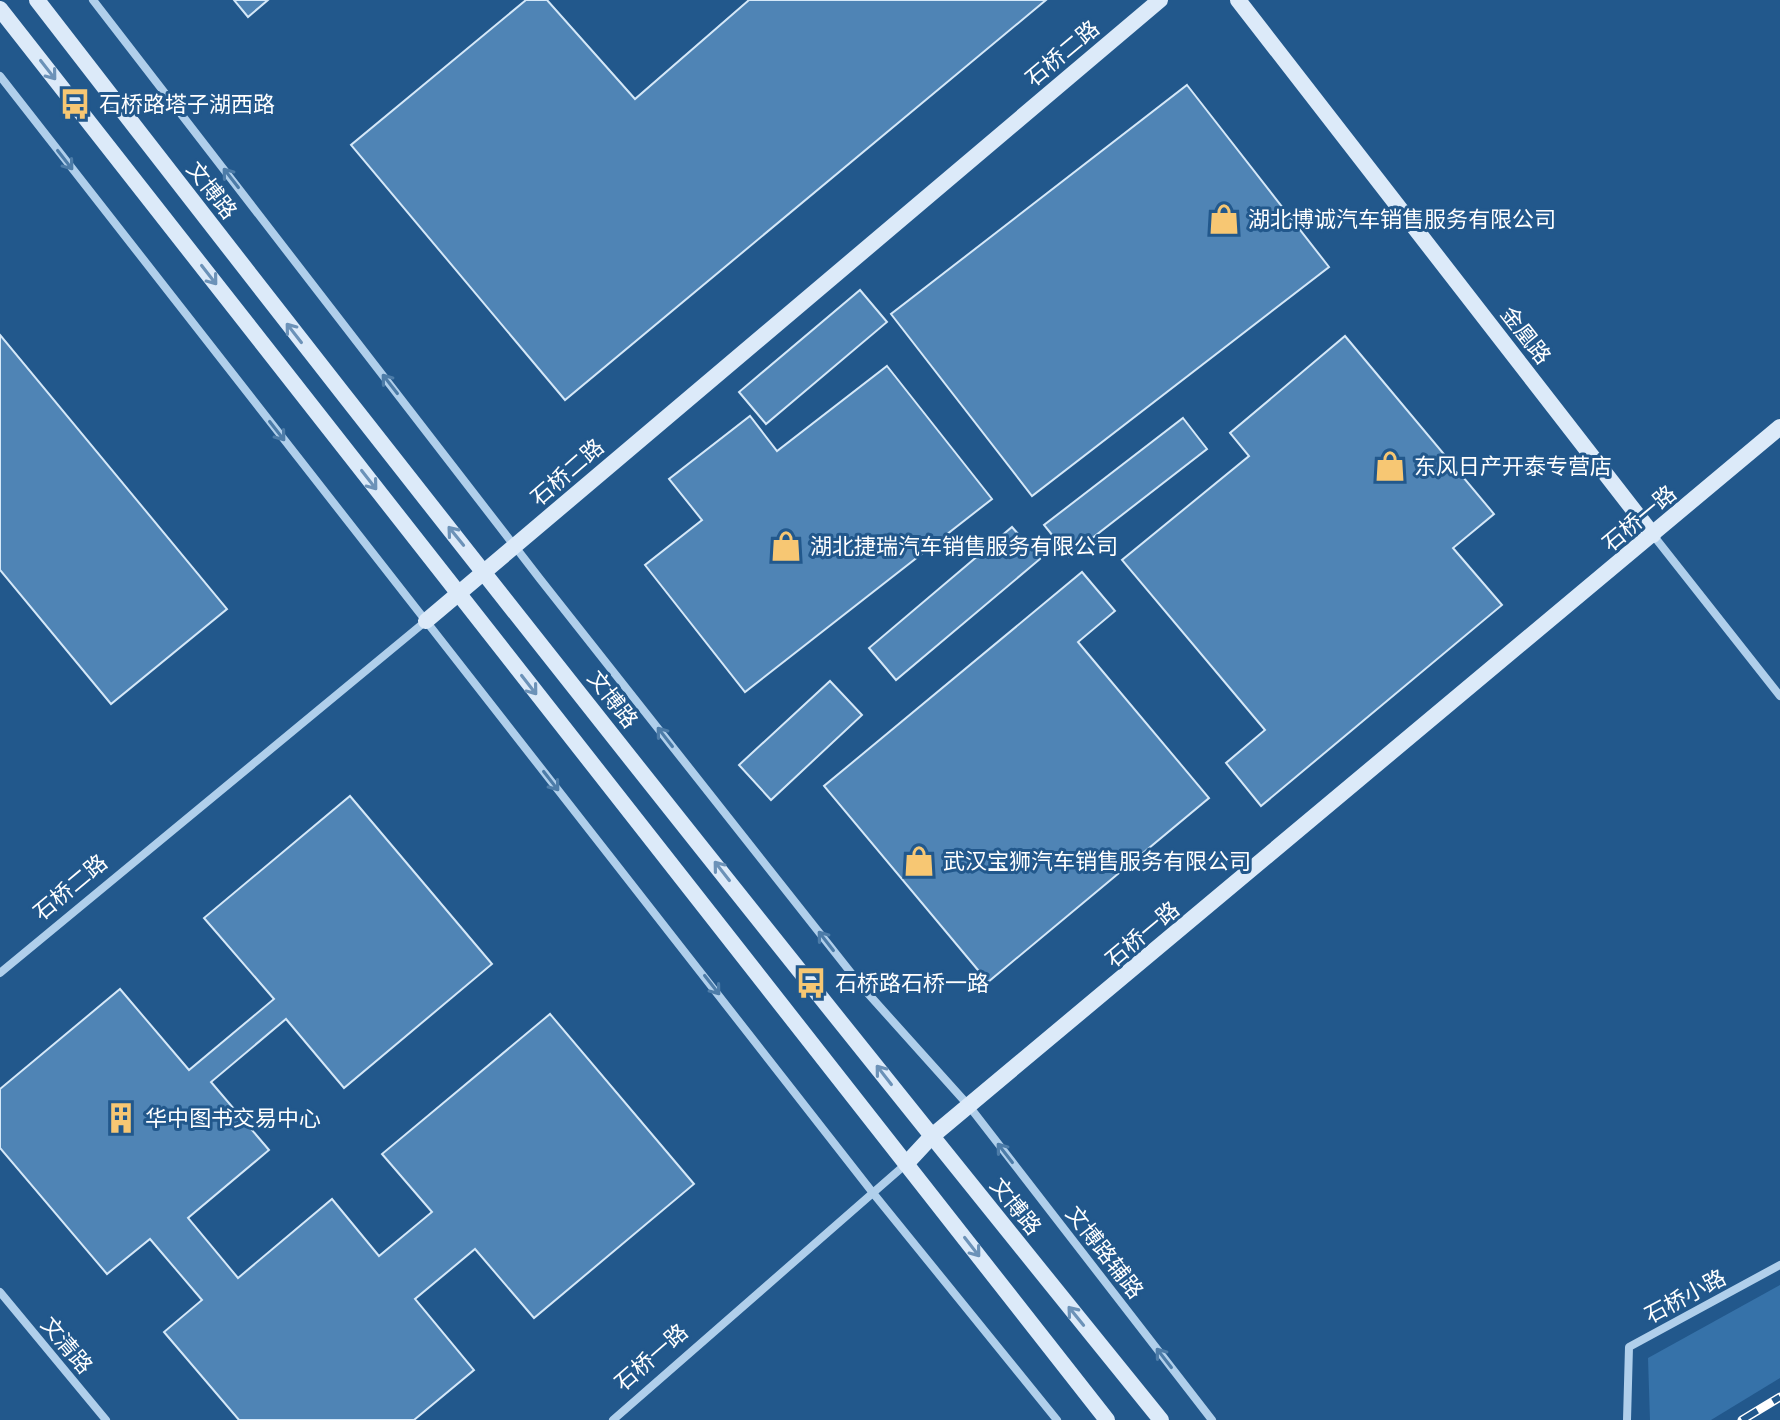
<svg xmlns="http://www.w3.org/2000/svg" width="1780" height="1420" font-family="'PT Sans Narrow','Noto Sans SC',sans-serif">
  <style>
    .green { fill: #3672a9 }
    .building { fill: #4f84b5; stroke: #d5e8f8; stroke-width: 2 }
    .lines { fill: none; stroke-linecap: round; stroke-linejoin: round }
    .street { stroke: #b0cfeb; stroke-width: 8 }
    .secondary { stroke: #dceaf9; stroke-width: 16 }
    .rail-casing { stroke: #fff; stroke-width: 9 }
    .rail { stroke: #22588c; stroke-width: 6; stroke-dasharray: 18; stroke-linecap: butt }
    .oneway { stroke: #6c92b8 }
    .oneway2 { stroke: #4d7ca8 }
    .labels { text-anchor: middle; stroke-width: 6; stroke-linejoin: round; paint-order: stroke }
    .street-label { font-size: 22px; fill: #fff; stroke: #22588c }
    .poi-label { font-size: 22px; fill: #fff; stroke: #22588c; text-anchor: start }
  </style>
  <rect width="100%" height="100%" fill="#22588c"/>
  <polygon class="green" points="1780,1285 1780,1378 1711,1420 1650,1420 1648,1358"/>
  <g class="building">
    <polygon points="234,0 268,0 248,17"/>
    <polygon points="526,0 547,0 635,99 749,0 1046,0 565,400 351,145"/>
    <polygon points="1187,85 1329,267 1032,496 891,314"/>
    <polygon points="860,290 887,322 766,424 739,392"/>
    <polygon points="0,335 227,609 111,704 0,570"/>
    <polygon points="1345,336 1494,514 1453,548 1502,605 1261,806 1226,763 1265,730 1122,560 1249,456 1230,433"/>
    <polygon points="887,366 992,499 745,692 645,565 702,520 669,479 750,416 777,451"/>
    <polygon points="1183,418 1207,449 1069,556 1044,525"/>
    <polygon points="1012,527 1040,559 896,680 869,648"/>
    <polygon points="1082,572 1115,611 1078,642 1209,798 988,982 824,786"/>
    <polygon points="830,681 862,715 771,800 739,765"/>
    <polygon points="350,796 492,964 344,1088 286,1019 211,1082 269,1150 188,1218 238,1278 332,1199 379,1256 432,1212 382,1154 550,1014 694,1184 534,1318 475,1249 415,1299 474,1370 414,1420 239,1420 164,1332 202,1300 150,1239 107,1274 0,1148 0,1089 120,989 189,1070 274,999 204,918"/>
  </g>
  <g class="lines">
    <g class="street">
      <polyline points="93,0 540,579 863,988 969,1106 1212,1420"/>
      <polyline points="0,76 873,1193 1057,1420"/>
      <polyline points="1653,535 1780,696"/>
      <polyline points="0,973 426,621"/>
      <polyline points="0,1292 106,1420"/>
      <polyline points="613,1420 906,1164"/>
      <polyline points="1627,1420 1629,1347 1780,1265"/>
    </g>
    <g class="secondary">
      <path d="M37,0C406,478 781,951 1161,1420"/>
      <polyline points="1238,0 1653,535"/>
      <polyline points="0,9 1107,1420"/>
      <polyline points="426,621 1160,0"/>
      <polyline points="906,1164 931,1137 1780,427"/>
    </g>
    <defs>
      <polyline id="rail" points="1742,1420 1780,1397"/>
    </defs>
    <use href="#rail" class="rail-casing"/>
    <use href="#rail" class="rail"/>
  </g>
  <defs><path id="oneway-shaft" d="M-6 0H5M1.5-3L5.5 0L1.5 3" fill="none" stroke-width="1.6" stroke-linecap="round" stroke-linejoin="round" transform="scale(2)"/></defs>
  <g class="oneway">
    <use href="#oneway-shaft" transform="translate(48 70) rotate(52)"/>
    <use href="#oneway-shaft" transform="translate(209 275) rotate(52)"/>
    <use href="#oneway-shaft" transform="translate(294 333) rotate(-128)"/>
    <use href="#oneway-shaft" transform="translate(369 480) rotate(52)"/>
    <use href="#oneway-shaft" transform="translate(456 536) rotate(-129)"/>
    <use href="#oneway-shaft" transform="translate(529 685) rotate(52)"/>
    <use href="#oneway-shaft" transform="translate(722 871) rotate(-128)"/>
    <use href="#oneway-shaft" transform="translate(884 1075) rotate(-128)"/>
    <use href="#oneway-shaft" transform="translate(972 1247) rotate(52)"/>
    <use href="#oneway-shaft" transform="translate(1076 1316) rotate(-129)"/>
  </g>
  <g class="oneway2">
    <use href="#oneway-shaft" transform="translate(65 160) rotate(52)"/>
    <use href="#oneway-shaft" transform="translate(231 178) rotate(-128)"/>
    <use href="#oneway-shaft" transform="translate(390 384) rotate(-128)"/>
    <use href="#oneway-shaft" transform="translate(277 431) rotate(52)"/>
    <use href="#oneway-shaft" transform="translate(665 737) rotate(-128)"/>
    <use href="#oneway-shaft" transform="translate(551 781) rotate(52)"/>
    <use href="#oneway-shaft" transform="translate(826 941) rotate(-128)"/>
    <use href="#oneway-shaft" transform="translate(712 985) rotate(52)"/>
    <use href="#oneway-shaft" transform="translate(1005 1153) rotate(-128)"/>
    <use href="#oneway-shaft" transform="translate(1164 1358) rotate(-128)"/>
  </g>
  <defs>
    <symbol id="bus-bare" viewBox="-9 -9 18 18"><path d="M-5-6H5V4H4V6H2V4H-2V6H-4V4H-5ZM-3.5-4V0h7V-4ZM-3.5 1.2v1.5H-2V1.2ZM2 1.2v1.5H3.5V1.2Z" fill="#f7c773" stroke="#22588c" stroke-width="2.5" paint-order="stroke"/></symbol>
    <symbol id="shop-bare" viewBox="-9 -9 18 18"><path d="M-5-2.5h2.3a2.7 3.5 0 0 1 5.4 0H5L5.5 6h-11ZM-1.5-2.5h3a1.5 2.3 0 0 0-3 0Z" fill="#f7c773" stroke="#22588c" stroke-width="2.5" paint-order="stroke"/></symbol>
    <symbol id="building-bare" viewBox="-9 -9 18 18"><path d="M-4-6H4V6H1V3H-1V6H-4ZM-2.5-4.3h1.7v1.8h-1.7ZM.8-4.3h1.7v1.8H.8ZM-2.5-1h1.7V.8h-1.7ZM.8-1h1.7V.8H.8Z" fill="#f7c773" stroke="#22588c" stroke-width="2.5" paint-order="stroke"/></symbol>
  </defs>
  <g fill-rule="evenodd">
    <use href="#bus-bare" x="53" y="82" width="44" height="44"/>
    <use href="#shop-bare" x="1202" y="197" width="44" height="44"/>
    <use href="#shop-bare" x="1368" y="444" width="44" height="44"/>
    <use href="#shop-bare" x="764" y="524" width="44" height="44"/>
    <use href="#shop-bare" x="897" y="839" width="44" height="44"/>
    <use href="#bus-bare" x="789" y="961" width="44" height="44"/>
    <use href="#building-bare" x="99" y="1096" width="44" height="44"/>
  </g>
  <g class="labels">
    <g class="street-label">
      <text transform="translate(1062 53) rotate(-40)" y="8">石桥二路</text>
      <text transform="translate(212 190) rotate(52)" y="8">文博路</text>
      <text transform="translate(1526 335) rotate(52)" y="8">金凰路</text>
      <text transform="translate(567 472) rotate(-41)" y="8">石桥二路</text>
      <text transform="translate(1639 518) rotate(-40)" y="8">石桥一路</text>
      <text transform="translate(613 699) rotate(52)" y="8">文博路</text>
      <text transform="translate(70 887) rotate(-40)" y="8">石桥二路</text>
      <text transform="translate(1142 934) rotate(-40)" y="8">石桥一路</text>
      <text transform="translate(1016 1206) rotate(51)" y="8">文博路</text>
      <text transform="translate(1105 1252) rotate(52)" y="8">文博路辅路</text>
      <text transform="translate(1685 1296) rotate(-28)" y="8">石桥小路</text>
      <text transform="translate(67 1345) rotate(50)" y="8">文清路</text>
      <text transform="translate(651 1357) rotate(-41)" y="8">石桥一路</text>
    </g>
    <g class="poi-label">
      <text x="99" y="112">石桥路塔子湖西路</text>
      <text x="1248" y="227">湖北博诚汽车销售服务有限公司</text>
      <text x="1414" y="474">东风日产开泰专营店</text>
      <text x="810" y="554">湖北捷瑞汽车销售服务有限公司</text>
      <text x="943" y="869">武汉宝狮汽车销售服务有限公司</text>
      <text x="835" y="991">石桥路石桥一路</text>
      <text x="145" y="1126">华中图书交易中心</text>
    </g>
  </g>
</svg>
